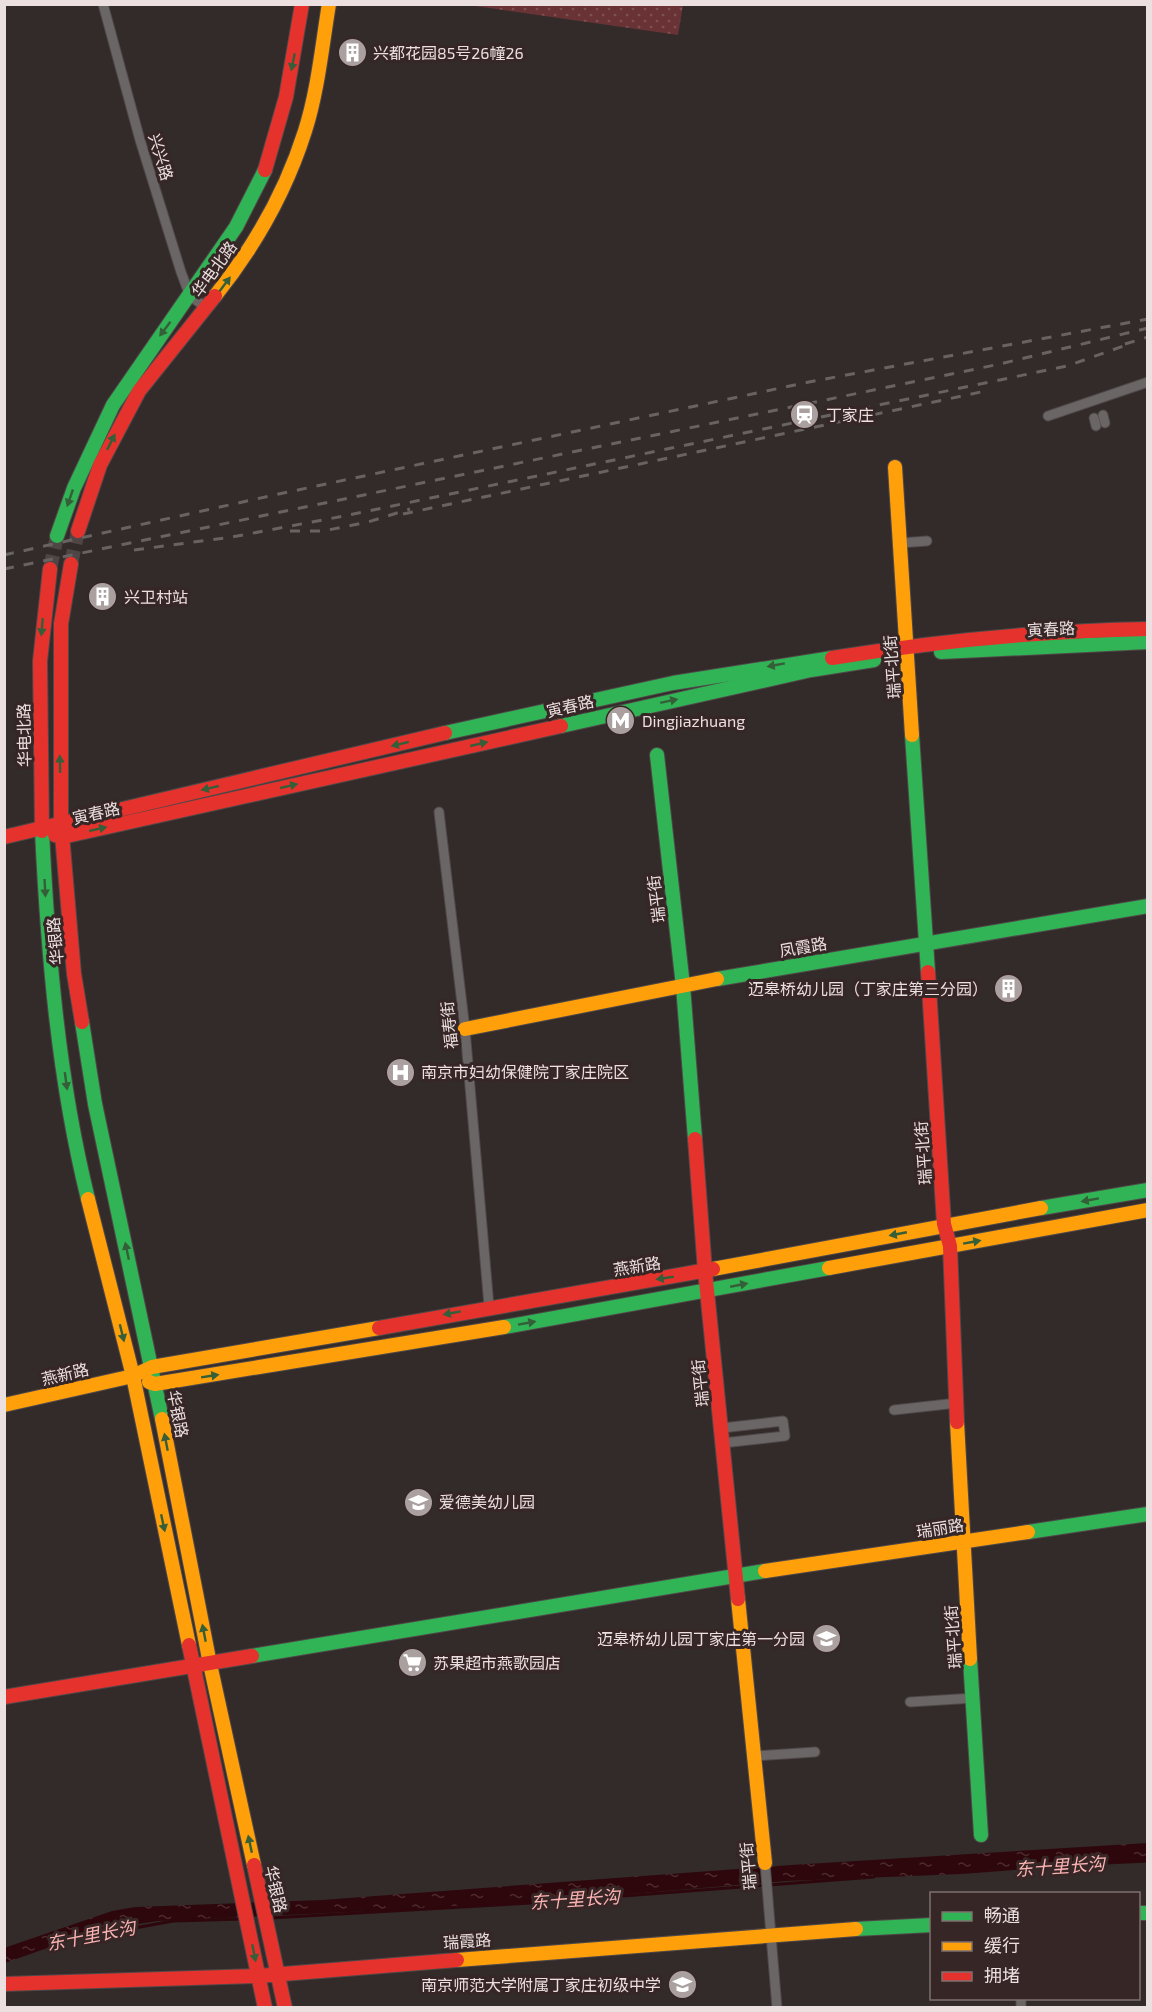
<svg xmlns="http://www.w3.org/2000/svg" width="1152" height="2012" font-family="'Exo 2','Noto Sans SC',sans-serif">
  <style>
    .grass { fill: url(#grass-dots) }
    .water { fill: url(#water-ripples) }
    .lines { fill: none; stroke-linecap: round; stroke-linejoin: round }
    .stream { stroke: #2d070b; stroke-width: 3 }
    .secondary-tunnel { stroke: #4f4545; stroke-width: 14; stroke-dasharray: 14 7; stroke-linecap: butt }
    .street-casing { stroke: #504848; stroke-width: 11 }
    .fast-casing { stroke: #504848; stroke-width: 16 }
    .slow-casing { stroke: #504848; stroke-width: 16 }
    .jam-casing { stroke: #504848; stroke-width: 16 }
    .street { stroke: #6a6666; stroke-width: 9 }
    .fast { stroke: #30b455; stroke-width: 14 }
    .slow { stroke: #ff9f0a; stroke-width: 14 }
    .jam { stroke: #e5322d; stroke-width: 14 }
    .rail { stroke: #686262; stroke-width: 3; stroke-dasharray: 10 10; stroke-linecap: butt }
    .oneway { fill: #345f39 }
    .labels { text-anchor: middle; stroke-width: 6; stroke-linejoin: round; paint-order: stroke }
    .poi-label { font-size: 16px; fill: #ebdfdf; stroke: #372626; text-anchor: start }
    .street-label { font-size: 16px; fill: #ebdfdf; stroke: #372626 }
    .water-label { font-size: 18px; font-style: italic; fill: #fbb2b2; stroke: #372626 }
  </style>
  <defs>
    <pattern id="grass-dots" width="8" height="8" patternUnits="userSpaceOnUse" patternTransform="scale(1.5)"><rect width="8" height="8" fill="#693335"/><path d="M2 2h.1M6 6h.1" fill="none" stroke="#7f5052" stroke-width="1.8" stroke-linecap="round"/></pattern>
    <pattern id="water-ripples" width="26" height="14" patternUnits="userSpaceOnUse" patternTransform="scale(1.5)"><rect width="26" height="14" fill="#2d070b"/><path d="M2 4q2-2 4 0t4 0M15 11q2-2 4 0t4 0" fill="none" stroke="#4c2b2e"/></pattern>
  </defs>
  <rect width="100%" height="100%" fill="#332a2a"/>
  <polygon class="grass" points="468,5 683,5 678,35"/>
  <polygon class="water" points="1147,1843 1147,1860 962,1874 786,1881 499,1905 158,1921 98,1930 5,1963 4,1948 112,1911 135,1907 322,1900 791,1865"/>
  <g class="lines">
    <g class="stream">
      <polyline points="1105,1863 1148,1861"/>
      <polyline points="270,1918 531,1903 874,1877"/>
      <polyline points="74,1939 173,1921 242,1919"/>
    </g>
    <g class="secondary-tunnel">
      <polyline points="71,564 78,531"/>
      <polyline points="50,569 57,536"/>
    </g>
    <defs>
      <g id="street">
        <polyline points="103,4 140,140 181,272 190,296 207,308"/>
        <polyline points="1103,415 1105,423"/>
        <polyline points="1048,416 1148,382"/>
        <polyline points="1094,418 1096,426"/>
        <polyline points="900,543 927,541"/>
        <polyline points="439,812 465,1029 489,1306"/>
        <polyline points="894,1410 957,1403"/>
        <polyline points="722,1428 783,1421 785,1436 723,1443"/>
        <polyline points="910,1702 974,1698"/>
        <polyline points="754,1756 815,1752"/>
        <polyline points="765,1863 777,2008"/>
        <polyline points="1021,1998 1021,2008"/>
      </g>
      <g id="fast">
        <polyline points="57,536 74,488 113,405 236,227 265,170"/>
        <polyline points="941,652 1148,642"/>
        <polyline points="561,726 811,670 874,660"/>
        <polyline points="445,733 673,683 832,658"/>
        <polyline points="912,735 928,972"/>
        <polyline points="657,755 683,986 695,1139"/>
        <path d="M42,831C48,954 58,1078 88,1199"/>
        <polyline points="717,979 1148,906"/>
        <polyline points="82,1022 95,1104 162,1419"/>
        <polyline points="1041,1208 1148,1190"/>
        <polyline points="504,1327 829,1268"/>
        <polyline points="1028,1532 1148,1514"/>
        <polyline points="252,1656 765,1571"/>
        <polyline points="970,1659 981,1835"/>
        <polyline points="1138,1913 1148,1913"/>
        <polyline points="856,1929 932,1925"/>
      </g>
      <g id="slow">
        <path d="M215,296C255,246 286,191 305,131C318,90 322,46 329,4"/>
        <polyline points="895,467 912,735"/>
        <polyline points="465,1029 717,979"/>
        <polyline points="88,1199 133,1376 189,1645"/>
        <polyline points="829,1268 1148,1210"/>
        <polyline points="713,1269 1041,1208"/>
        <polyline points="149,1382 155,1384 504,1327"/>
        <polyline points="4,1405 133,1376 152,1367 379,1328"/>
        <polyline points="162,1419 210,1664 254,1865"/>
        <polyline points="957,1422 970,1659"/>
        <polyline points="765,1571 1028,1532"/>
        <polyline points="738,1599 765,1863"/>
        <polyline points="457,1960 856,1929"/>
      </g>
      <g id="jam">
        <polyline points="265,170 286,97 302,4"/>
        <polyline points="78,531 100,465 139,391 215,296"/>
        <polyline points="71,564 61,624 61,823 74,974 82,1022"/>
        <path d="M832,658C937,641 1042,631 1148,629"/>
        <polyline points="42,831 40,661 50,569"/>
        <polyline points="55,835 62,837 561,726"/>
        <polyline points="4,837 445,733"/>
        <polyline points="928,972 944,1224 950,1246 957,1422"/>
        <polyline points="695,1139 705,1271 738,1599"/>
        <polyline points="379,1328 713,1269"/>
        <polyline points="189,1645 265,2008"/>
        <polyline points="4,1697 252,1656"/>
        <polyline points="254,1865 285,2008"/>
        <polyline points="4,1984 258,1976 457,1960"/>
      </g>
    </defs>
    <use href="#street" class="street-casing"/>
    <use href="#fast" class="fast-casing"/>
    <use href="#slow" class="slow-casing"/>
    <use href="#jam" class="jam-casing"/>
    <use href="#street" class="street"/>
    <use href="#fast" class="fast"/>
    <use href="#slow" class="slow"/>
    <use href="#jam" class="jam"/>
    <g class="rail">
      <polyline points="1125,344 1148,337"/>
      <polyline points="403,514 981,392"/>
      <polyline points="290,531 323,531 368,522 410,509"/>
      <polyline points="134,550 232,537 344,516 1067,366 1132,343"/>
      <polyline points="4,555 274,495 809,382 1148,319"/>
      <polyline points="4,569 1000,364 1148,328"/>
    </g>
  </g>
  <defs><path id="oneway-solid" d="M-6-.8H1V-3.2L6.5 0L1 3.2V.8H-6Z" transform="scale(1.5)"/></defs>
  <g class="oneway">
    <use href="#oneway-solid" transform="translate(293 62) rotate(101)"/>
    <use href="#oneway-solid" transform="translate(225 284) rotate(-53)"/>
    <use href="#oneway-solid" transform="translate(165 329) rotate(127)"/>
    <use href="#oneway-solid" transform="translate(111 442) rotate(-64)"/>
    <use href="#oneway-solid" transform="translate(70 498) rotate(109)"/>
    <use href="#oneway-solid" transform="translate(42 627) rotate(95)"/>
    <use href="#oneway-solid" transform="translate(776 665) rotate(170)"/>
    <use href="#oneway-solid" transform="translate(669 701) rotate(-12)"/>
    <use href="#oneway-solid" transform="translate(400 744) rotate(167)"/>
    <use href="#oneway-solid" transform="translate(479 744) rotate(-13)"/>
    <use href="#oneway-solid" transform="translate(60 764) rotate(-91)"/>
    <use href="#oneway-solid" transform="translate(289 786) rotate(-13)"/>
    <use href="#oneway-solid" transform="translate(210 788) rotate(167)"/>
    <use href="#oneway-solid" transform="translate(98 829) rotate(-13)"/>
    <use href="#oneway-solid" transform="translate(45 888) rotate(87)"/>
    <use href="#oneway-solid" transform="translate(66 1081) rotate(82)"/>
    <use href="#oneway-solid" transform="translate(1090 1200) rotate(170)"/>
    <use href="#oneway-solid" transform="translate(898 1234) rotate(169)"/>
    <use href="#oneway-solid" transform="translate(972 1242) rotate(-10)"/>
    <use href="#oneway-solid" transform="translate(127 1251) rotate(-102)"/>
    <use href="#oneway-solid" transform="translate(665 1278) rotate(171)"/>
    <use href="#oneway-solid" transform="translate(739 1285) rotate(-11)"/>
    <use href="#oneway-solid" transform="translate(452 1313) rotate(170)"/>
    <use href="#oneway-solid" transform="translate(527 1323) rotate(-10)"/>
    <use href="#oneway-solid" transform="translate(122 1333) rotate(76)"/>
    <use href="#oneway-solid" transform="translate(210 1376) rotate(-9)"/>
    <use href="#oneway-solid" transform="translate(166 1442) rotate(-101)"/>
    <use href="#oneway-solid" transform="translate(163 1523) rotate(78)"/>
    <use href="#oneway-solid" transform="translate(204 1633) rotate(-101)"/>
    <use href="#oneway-solid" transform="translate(250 1844) rotate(-102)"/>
    <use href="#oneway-solid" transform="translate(254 1953) rotate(79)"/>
  </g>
  <defs>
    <symbol id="building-disc" viewBox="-11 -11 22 22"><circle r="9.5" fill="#aba0a0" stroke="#372626"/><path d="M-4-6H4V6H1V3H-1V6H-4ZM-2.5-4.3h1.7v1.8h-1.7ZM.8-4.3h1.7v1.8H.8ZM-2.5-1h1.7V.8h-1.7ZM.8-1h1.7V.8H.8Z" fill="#fff"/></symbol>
    <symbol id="station-disc" viewBox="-11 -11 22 22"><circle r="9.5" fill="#aba0a0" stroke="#372626"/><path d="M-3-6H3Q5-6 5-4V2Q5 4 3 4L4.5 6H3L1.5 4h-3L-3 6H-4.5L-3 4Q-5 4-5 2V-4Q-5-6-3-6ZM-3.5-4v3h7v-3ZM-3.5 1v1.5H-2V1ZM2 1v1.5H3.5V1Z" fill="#fff"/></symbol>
    <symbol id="metro-disc" viewBox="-11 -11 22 22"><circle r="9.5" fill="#aba0a0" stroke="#372626"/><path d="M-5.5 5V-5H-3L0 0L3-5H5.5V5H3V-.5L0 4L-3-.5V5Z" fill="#fff"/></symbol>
    <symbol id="hospital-disc" viewBox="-11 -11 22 22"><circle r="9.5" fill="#aba0a0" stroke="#372626"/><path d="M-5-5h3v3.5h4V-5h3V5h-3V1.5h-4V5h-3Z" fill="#fff"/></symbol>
    <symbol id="school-disc" viewBox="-11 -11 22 22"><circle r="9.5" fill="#aba0a0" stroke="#372626"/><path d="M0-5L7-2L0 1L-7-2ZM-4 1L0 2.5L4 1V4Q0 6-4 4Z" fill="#fff"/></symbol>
    <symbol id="supermarket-disc" viewBox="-11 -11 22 22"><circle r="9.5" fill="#aba0a0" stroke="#372626"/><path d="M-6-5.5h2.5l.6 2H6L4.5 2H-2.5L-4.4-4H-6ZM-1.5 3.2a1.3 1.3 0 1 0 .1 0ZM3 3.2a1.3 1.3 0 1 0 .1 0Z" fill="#fff"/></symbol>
  </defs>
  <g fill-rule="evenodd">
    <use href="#building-disc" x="336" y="36" width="33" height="33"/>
    <use href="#station-disc" x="788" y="398" width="33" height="33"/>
    <use href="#building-disc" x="86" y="580" width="33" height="33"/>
    <use href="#metro-disc" x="604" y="704" width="33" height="33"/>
    <use href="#building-disc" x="992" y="972" width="33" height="33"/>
    <use href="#hospital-disc" x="384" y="1056" width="33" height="33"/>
    <use href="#school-disc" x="402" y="1486" width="33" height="33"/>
    <use href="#school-disc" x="810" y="1622" width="33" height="33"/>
    <use href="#supermarket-disc" x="396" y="1646" width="33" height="33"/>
    <use href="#school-disc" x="666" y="1968" width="33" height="33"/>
  </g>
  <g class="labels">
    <g class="poi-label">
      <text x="373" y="59">兴都花园85号26幢26</text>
      <text x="826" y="421">丁家庄</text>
      <text x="124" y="603">兴卫村站</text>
      <text x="642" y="727">Dingjiazhuang</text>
      <text x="988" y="995" text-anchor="end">迈皋桥幼儿园（丁家庄第三分园）</text>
      <text x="421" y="1078">南京市妇幼保健院丁家庄院区</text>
      <text x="439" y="1508">爱德美幼儿园</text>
      <text x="805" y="1645" text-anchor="end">迈皋桥幼儿园丁家庄第一分园</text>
      <text x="433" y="1669">苏果超市燕歌园店</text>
      <text x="661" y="1991" text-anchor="end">南京师范大学附属丁家庄初级中学</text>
    </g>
    <g class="street-label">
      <text transform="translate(161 157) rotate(73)" y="6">兴兴路</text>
      <text transform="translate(214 269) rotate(-54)" y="6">华电北路</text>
      <text transform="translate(1051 629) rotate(-3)" y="6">寅春路</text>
      <text transform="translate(892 667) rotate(-94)" y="6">瑞平北街</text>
      <text transform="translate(570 706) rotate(-13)" y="6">寅春路</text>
      <text transform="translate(24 735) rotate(-91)" y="6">华电北路</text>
      <text transform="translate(96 813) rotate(-13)" y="6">寅春路</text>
      <text transform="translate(656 899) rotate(-97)" y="6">瑞平街</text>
      <text transform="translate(55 941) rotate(-95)" y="6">华银路</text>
      <text transform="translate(803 947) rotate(-10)" y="6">凤霞路</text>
      <text transform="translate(449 1025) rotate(-96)" y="6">福寿街</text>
      <text transform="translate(923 1153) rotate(-94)" y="6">瑞平北街</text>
      <text transform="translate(637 1266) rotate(-9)" y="6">燕新路</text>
      <text transform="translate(65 1374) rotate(-13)" y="6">燕新路</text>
      <text transform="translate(700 1383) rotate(-96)" y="6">瑞平街</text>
      <text transform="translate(178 1414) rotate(79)" y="6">华银路</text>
      <text transform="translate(940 1528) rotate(-9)" y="6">瑞丽路</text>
      <text transform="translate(953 1637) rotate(-94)" y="6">瑞平北街</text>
      <text transform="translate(748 1866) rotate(-95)" y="6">瑞平街</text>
      <text transform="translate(276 1889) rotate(77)" y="6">华银路</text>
      <text transform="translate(467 1941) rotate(-4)" y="6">瑞霞路</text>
    </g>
    <g class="water-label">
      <text transform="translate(1060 1867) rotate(-4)" y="6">东十里长沟</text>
      <text transform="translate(575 1900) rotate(-4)" y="6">东十里长沟</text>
      <text transform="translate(91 1936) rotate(-11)" y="6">东十里长沟</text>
    </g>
  </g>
  <rect width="1152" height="2012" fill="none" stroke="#ebdfdf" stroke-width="12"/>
  <rect x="930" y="1892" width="210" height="108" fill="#372626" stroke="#7f7070" stroke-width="1.5"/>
  <rect x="942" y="1912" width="30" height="9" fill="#30b455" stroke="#7f7070" stroke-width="1.5"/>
  <text x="984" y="1922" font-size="18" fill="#ebdfdf">畅通</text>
  <rect x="942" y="1942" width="30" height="9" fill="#ff9f0a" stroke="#7f7070" stroke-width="1.5"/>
  <text x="984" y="1952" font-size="18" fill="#ebdfdf">缓行</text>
  <rect x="942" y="1972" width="30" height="9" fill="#e5322d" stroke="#7f7070" stroke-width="1.5"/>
  <text x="984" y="1982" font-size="18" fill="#ebdfdf">拥堵</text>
</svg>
